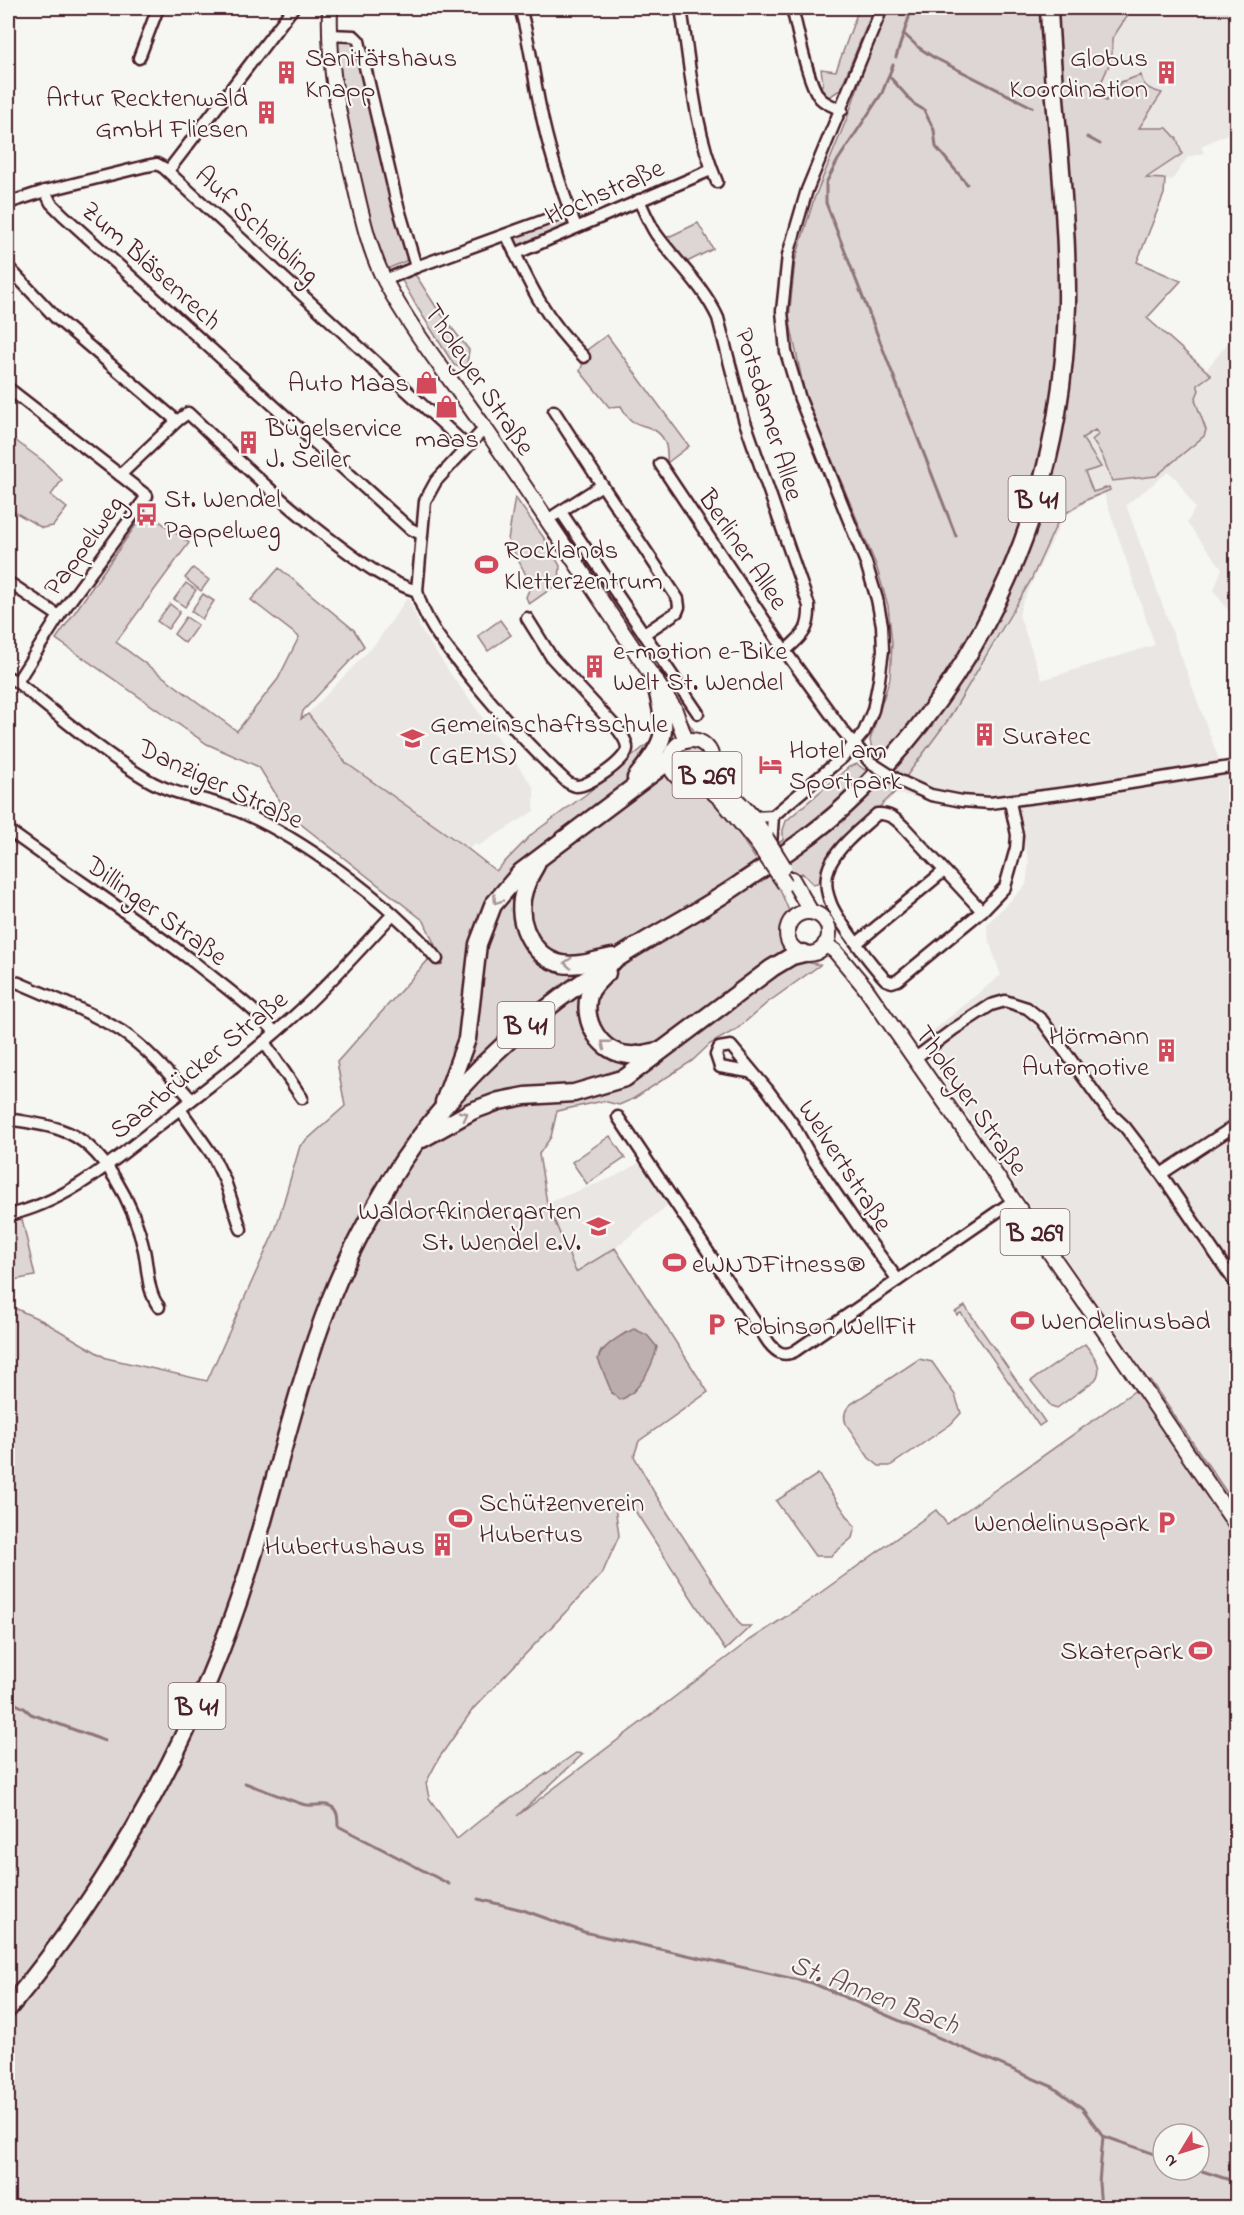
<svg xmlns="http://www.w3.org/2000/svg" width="1244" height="2215" font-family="'Indie Flower',sans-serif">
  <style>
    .built { fill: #e9e6e3; fill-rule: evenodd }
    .green { fill: #ddd6d5; stroke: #947a80; stroke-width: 1.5; fill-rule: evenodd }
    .water { fill: #bbadae; stroke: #8e747a; stroke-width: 1.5 }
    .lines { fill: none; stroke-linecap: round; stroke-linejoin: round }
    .stream { stroke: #8e747a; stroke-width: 3 }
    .minor-casing { stroke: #4a1f2b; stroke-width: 15 }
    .major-casing { stroke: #4a1f2b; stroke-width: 18 }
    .highway-casing { stroke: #4a1f2b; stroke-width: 21 }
    .minor { stroke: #f6f6f2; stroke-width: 10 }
    .major { stroke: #f6f6f2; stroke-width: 14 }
    .highway { stroke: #f6f6f2; stroke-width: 16 }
    .minor-bridge-casing { stroke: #4a1f2b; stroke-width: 15; stroke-linecap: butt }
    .major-bridge-casing { stroke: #4a1f2b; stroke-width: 18; stroke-linecap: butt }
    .minor-bridge { stroke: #f6f6f2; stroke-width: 10 }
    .major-bridge { stroke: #f6f6f2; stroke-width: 14 }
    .oneway { stroke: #a99598 }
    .labels { text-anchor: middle; stroke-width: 4.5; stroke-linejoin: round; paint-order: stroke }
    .shield { fill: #f6f6f2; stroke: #7e6067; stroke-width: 1.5 }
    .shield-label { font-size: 26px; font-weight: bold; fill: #4a1f2b }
    .poi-label { font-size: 27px; fill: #4a1f2b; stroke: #f6f6f2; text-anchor: start }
    .street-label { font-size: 27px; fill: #4a1f2b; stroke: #f6f6f2 }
    .water-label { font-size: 28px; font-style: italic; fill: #6c4a52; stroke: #f6f6f2 }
  </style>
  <rect width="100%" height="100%" fill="#f6f6f2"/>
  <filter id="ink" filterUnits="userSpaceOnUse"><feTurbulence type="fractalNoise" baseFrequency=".0167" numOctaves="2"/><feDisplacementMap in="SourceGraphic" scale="12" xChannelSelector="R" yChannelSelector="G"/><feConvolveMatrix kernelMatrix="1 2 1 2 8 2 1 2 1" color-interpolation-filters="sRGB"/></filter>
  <g filter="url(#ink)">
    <g class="built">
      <path d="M1130,8H1236V130L1201,146L1204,153L1188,157L1172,180L1165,179L1164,194L1137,262L1181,281L1147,318L1207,369L1236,333V621L1214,591L1222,568L1187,523L1195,508L1176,478L1168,472L1126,505L1220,763L1236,758V1506L918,1043L1001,975L989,941L987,924L1026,885L1029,861L1013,805L961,807L894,793L948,720L993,648L1031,580L1060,517L1086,500L1110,490L1108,487L1093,492L1085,472L1100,467L1082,438L1095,283L1167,129L1139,128L1159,100L1161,93L1150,89L1142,81L1121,82L1106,102L1101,99V83L1112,57V39L1131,10ZM1104,494L1155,645L1042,680L1019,615L1022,604L1063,518L1088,501Z"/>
      <polygon points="408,597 421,630 450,673 534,788 534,811 478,846 476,844 468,849 378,789 346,763 308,714 376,643"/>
      <polygon points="641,1162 669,1204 615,1248 577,1273 547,1203 612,1178"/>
    </g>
    <g class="green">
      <polygon points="859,8 874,8 840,90 829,97 822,93 819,88 823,84 821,69 836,71"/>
      <path d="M885,8H1130L1131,10L1112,39V58L1101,83V98L1106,101L1121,82L1141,75C1143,88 1151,90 1162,93L1139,128H1167L1177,139L1182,154L1146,178L1165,179L1164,194L1137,262L1181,281L1147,318L1211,375L1197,385L1199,390L1195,400L1206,430L1204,436L1156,476L1112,481L1102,455L1092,440L1099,434L1095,430L1082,438L1101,467L1085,472L1093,492L1109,487L1110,490L1086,500L1060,517L1031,580L948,720L894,793L836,849L818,883L813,884L802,873L779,887L789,911C781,928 779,951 801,961C806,963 814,963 820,965L767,1003L737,1029L710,1044L692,1061L633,1099L619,1105L603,1101L557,1111L551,1137L539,1154L547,1203L576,1272L615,1248L708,1392L639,1441L634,1456L654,1492L741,1626H751L725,1650L628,1500L615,1506L619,1536L602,1574L473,1709L439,1758L426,1783L429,1798L457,1839L483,1818L576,1753L583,1754L517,1816L750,1640L799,1608L936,1510L947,1524L1150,1380L1236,1506V2207L8,2208V1305L43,1321L106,1358L207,1381L276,1228L300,1146L345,1106L337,1062L437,950L424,921L288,814L259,767L207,744L56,639L145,512H147L189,543L116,642L237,731L278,679L299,637L251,600L279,568L354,630L364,646L303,711L301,719L308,714L346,763L468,849L496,871L532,834L585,795L683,715L760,824L742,839L755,858L783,840V830L786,821L849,767L857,764L865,770L877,756L872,749L870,740L890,678L892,643L888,606L876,565L805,395L789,318L795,261L814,199L849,113ZM625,1333L612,1393L598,1358L601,1351ZM1163,2134H1199V2170H1163Z"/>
      <polygon points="349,37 355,44 381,162 407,255 406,261 387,269 371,233 336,80 337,41"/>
      <polygon points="567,218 570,223 560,230 519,246 515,244 514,236"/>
      <polygon points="698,223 713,249 687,262 664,239"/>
      <polygon points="410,271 417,277 438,310 469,350 466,370 454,365 417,307 399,275"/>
      <path d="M607,335L689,446L667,463C668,448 666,434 650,428C643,425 638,425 632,421C627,418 624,411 621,406L609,407L580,371L585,358L584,352Z"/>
      <polygon points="8,435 43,461 62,480 51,495 67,508 53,526 42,528 8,508"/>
      <polygon points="515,497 546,541 560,566 559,583 529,604 526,597 531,585 508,540"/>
      <polygon points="193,568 209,580 201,591 185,578"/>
      <polygon points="186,583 196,590 185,607 174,599"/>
      <polygon points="203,594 214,601 202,619 191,611"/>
      <polygon points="170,604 180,612 168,629 157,621"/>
      <polygon points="186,617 198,625 185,643 174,634"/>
      <polygon points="500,620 511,635 488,651 478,636"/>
      <polygon points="610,1136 625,1158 587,1184 572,1162"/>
      <polygon points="22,1219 35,1276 8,1281 8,1222"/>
      <polygon points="965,1306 1045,1422 1039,1426 961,1313 957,1315 955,1312"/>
      <path d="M1085,1344C1093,1355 1105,1368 1095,1380L1057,1408L1051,1406L1031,1381Z"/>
      <path d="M919,1359L932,1362L955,1395L961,1413L951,1424L890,1466H879L869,1458L846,1424C843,1416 844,1410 851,1404Z"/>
      <polygon points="818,1474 855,1527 852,1538 831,1556 815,1556 776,1501"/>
    </g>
    <path class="water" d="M634,1329L647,1335L657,1347C653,1366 639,1393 620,1400L612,1393L598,1359C603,1345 621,1335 634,1329Z"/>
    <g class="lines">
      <g class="stream">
        <polyline points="904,34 916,45"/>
        <polyline points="918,47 933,57 1032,107"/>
        <polyline points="896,57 912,8"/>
        <polyline points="893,65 882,93 838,160 826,183 826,203 956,536"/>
        <polyline points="889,76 914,104 924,110 934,130 936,147 967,184"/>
        <polyline points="1087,137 1100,144"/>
        <polyline points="8,1700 24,1708 31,1714 105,1741"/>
        <path d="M245,1783C264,1790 283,1798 302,1804C312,1808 322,1802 330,1806C338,1809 338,1819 338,1826L449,1884"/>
        <polyline points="478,1899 523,1910 584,1932 812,1983 1053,2087 1082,2108 1103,2136 1163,2157"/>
        <polyline points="1199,2170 1236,2182"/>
        <polyline points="1101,2208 1099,2183 1103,2136"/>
      </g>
      <defs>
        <g id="minor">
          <path d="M520,8C530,41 533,74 540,107C548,148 561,188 576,227"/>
          <path d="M681,8C690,64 694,129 717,182"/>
          <path d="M792,8C797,26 808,87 821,99C826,104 835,107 842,110"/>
          <polyline points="329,35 354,36 359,41 396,199 416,267"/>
          <polyline points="139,58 158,8"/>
          <polyline points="168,171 293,8"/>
          <polyline points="45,191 51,203 63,215 409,528 421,534"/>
          <path d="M639,200C644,211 649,223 656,234C677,263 703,285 718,318L744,419L809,606C810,630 803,635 785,651"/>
          <polyline points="8,203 45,191 146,166 157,164 164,168 467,446"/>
          <path d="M507,236C529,284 545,319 584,357"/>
          <polyline points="515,254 711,170"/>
          <polyline points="8,267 56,318 177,421"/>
          <polyline points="385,280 416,267 570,211"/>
          <polyline points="8,388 147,496 59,616 17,682"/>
          <polyline points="554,411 602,485 555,515"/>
          <path d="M485,428L436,481L425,501L417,591C425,625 449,650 470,677C502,716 530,748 567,782C568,783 575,786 576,786C588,787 629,759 627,747C626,739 620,732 615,726L552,658L527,618"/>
          <polyline points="660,464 785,651 843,731 870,762"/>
          <path d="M120,475L177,421L188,413C237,459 284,505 338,545C362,563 387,582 417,591"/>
          <polyline points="602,485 678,599 679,607 677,612 644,634"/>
          <polyline points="561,512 698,713"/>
          <polyline points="8,582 59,616"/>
          <path d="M8,677L17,682C59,716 101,752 148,780C172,794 199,797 225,806C293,830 391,903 437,959"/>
          <polyline points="898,780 931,795 962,801 990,803 1075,792 1236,766"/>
          <polyline points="753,817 773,816 843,757 864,732 873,710 879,680 883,650 882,625 877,599 866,563 800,399 786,352 782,311 788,255 807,190 882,8"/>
          <path d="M8,830C70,875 134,917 195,963C222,985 252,1006 275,1032"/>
          <polyline points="771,846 773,816"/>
          <path d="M982,911L904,827C896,819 889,813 877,814C862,828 842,843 832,861C825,873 825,888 830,901C834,916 874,968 886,980L892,982L898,980L982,911L1005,887L1016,848L1017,835L1010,802"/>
          <polyline points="857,943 944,871"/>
          <path d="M8,980L19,983C53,998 89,1011 121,1031C148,1049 170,1075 191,1099"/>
          <polyline points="264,1042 302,1098"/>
          <polyline points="914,1059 954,1029 991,1005 1005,1001 1027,1008 1042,1020 1108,1111 1125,1127 1161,1174 1236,1284"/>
          <polyline points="756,1076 731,1046 719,1048 716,1055 720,1067 749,1072 756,1076 767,1089 792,1123 813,1160 858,1226 898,1280"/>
          <polyline points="180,1109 213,1156 225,1181 241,1229"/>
          <path d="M618,1117L769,1343C777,1353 784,1357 795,1351L1013,1201"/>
          <path d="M8,1119C25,1122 45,1124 61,1130C105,1144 135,1208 144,1250C148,1268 147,1292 159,1307"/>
          <polyline points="1161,1174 1236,1125"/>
          <path d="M8,1215C68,1202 115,1159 163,1122C211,1085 260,1048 304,1007C335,978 364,945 393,914"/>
        </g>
        <g id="major">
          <path d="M330,8C328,67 339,119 353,177C361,212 368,248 385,281C412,332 451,379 484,427C548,520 610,615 674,708L686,741"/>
          <circle cx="691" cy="761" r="21"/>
          <polyline points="711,768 718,780 753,817 766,838"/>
          <polyline points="700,781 722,800 757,843"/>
          <polyline points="792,879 811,912"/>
          <circle cx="808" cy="933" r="21"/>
          <polyline points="825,944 835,951 864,986 1108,1336 1236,1525"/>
        </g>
        <g id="highway">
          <path d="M636,778C670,735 667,733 655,680"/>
          <path d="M536,865C530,875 524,887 522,899C518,926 534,958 562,964C579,967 596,960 612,957"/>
          <path d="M607,973C600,979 592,986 589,995C582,1022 600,1053 629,1055C638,1056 648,1053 657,1051"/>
          <polyline points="444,1102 467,1039 478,944 493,905 521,872 662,766 670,758"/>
          <polyline points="422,1139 472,1111 499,1101 525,1096 574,1093 625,1078 772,968 792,956 804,953"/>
          <path d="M8,2009C115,1881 198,1731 248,1572C276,1481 296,1387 331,1298C347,1257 368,1218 390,1181C449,1085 534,1010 629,951C666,928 705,908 741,883C777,859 815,834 846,805C987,674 1063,497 1067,305C1068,206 1053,107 1049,8"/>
        </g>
      </defs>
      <use href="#minor" class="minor-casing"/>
      <use href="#major" class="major-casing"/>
      <use href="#highway" class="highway-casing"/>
      <use href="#minor" class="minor"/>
      <use href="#major" class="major"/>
      <use href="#highway" class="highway"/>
      <defs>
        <polyline id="minor-bridge" points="870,762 898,780"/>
        <g id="major-bridge">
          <polyline points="766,838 784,867"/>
          <polyline points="757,843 785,884"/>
        </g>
      </defs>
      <use href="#minor-bridge" class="minor-bridge-casing"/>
      <use href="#major-bridge" class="major-bridge-casing"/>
      <use href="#minor-bridge" class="minor-bridge"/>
      <use href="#major-bridge" class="major-bridge"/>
    </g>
    <defs><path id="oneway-chevron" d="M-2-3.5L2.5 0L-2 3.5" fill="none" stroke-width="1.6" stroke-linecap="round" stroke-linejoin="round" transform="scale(1.5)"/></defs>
    <g class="oneway">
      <use href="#oneway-chevron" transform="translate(497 900) rotate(125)"/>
      <use href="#oneway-chevron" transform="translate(568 963) rotate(-176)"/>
      <use href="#oneway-chevron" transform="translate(605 1044) rotate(-141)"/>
      <use href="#oneway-chevron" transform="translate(464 1115) rotate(-28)"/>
    </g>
  </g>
  <defs>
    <symbol id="building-bare" viewBox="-9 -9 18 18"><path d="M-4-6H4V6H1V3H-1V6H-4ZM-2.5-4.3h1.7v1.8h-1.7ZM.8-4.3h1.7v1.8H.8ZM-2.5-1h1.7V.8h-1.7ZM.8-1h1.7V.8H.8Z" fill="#d1495b" stroke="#f6f6f2" stroke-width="2.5" paint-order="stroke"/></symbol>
    <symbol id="shop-bare" viewBox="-9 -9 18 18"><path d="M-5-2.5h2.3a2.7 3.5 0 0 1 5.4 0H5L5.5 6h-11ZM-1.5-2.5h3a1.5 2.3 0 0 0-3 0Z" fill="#d1495b" stroke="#f6f6f2" stroke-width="2.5" paint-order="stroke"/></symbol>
    <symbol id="bus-bare" viewBox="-9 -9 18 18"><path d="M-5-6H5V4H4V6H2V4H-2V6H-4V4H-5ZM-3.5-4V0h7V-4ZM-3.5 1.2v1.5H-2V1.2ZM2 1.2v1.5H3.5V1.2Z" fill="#d1495b" stroke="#f6f6f2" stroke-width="2.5" paint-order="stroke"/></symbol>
    <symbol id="stadium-bare" viewBox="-9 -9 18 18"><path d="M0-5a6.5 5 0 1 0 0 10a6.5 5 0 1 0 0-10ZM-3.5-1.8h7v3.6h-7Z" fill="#d1495b" stroke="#f6f6f2" stroke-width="2.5" paint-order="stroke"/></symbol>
    <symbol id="school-bare" viewBox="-9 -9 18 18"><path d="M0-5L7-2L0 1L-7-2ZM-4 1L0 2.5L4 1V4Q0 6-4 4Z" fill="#d1495b" stroke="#f6f6f2" stroke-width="2.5" paint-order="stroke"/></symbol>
    <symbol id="hotel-bare" viewBox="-9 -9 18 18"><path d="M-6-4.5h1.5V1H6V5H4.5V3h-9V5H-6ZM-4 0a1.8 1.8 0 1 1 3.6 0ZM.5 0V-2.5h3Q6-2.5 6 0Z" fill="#d1495b" stroke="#f6f6f2" stroke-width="2.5" paint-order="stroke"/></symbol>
    <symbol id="parking-bare" viewBox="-9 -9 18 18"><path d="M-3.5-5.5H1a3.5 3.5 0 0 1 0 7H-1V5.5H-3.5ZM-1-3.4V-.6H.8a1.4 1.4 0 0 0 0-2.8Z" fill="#d1495b" stroke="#f6f6f2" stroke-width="2.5" paint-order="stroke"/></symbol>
  </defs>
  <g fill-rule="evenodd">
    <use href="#building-bare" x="270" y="56" width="33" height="33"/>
    <use href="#building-bare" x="1150" y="56" width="33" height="33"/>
    <use href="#building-bare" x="250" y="96" width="33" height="33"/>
    <use href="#shop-bare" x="410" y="366" width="33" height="33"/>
    <use href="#shop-bare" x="430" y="390" width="33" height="33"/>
    <use href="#building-bare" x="232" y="426" width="33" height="33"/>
    <use href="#bus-bare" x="130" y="498" width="33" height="33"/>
    <use href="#stadium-bare" x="470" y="548" width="33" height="33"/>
    <use href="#building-bare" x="578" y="650" width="33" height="33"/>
    <use href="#building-bare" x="968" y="718" width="33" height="33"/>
    <use href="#school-bare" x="396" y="722" width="33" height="33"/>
    <use href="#hotel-bare" x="754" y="748" width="33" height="33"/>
    <use href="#building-bare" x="1150" y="1034" width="33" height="33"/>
    <use href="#school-bare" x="582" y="1210" width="33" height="33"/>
    <use href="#stadium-bare" x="658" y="1246" width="33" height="33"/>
    <use href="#stadium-bare" x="1006" y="1304" width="33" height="33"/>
    <use href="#parking-bare" x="700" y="1308" width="33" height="33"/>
    <use href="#stadium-bare" x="444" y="1502" width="33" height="33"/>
    <use href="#parking-bare" x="1150" y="1506" width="33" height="33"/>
    <use href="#building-bare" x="426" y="1528" width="33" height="33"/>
    <use href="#stadium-bare" x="1184" y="1634" width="33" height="33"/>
  </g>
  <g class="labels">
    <g class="shield">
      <rect x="1008.5" y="476" width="57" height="46" rx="4.5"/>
      <rect x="672.5" y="752" width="69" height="46" rx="4.5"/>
      <rect x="497.5" y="1002" width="57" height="46" rx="4.5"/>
      <rect x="1000.5" y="1209" width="69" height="46" rx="4.5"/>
      <rect x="168.5" y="1683" width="57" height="46" rx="4.5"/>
    </g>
    <g class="shield-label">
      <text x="1037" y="508">B 41</text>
      <text x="707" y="784">B 269</text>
      <text x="526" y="1034">B 41</text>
      <text x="1035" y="1241">B 269</text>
      <text x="197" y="1715">B 41</text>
    </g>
    <g class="poi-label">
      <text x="305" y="66">Sanitätshaus<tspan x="305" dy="31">Knapp</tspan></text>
      <text x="1148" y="66" text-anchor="end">Globus<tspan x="1148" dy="31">Koordination</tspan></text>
      <text x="248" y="106" text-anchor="end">Artur Recktenwald<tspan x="248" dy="31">GmbH Fliesen</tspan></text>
      <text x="409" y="391" text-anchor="end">Auto Maas</text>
      <text x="266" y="436">Bügelservice<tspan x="266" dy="31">J. Seiler</tspan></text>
      <text x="447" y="447" text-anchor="middle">maas</text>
      <text x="164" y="507">St. Wendel<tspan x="164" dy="31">Pappelweg</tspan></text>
      <text x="504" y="558">Rocklands<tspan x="504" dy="31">Kletterzentrum</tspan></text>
      <text x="613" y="659">e-motion e-Bike<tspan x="613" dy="31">Welt St. Wendel</tspan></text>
      <text x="430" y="732">Gemeinschaftsschule<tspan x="430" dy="31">(GEMS)</tspan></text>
      <text x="1002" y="744">Suratec</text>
      <text x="789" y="758">Hotel am<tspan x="789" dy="31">Sportpark</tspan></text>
      <text x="1149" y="1044" text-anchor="end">Hörmann<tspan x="1149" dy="31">Automotive</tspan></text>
      <text x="581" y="1219" text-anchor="end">Waldorfkindergarten<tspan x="581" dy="31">St. Wendel e.V.</tspan></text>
      <text x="692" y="1272">eWNDFitness®</text>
      <text x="1041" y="1329">Wendelinusbad</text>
      <text x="734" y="1334">Robinson WellFit</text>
      <text x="479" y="1511">Schützenverein<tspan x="479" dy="31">Hubertus</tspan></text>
      <text x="1149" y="1531" text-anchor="end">Wendelinuspark</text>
      <text x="425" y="1554" text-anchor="end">Hubertushaus</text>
      <text x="1183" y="1659" text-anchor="end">Skaterpark</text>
    </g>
    <g class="street-label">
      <text transform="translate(604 191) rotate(-24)" y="9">Hochstraße</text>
      <text transform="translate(258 224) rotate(43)" y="9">Auf Scheibling</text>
      <text transform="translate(152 265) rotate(42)" y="9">Zum Bläsenrech</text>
      <text transform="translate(480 379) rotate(56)" y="9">Tholeyer Straße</text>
      <text transform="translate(770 414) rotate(73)" y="9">Potsdamer Allee</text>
      <text transform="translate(83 545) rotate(-54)" y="9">Pappelweg</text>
      <text transform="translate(744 549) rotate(56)" y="9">Berliner Allee</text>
      <text transform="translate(221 783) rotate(25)" y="9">Danziger Straße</text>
      <text transform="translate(157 910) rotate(36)" y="9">Dillinger Straße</text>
      <text transform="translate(198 1064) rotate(-39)" y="9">Saarbrücker Straße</text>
      <text transform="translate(972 1100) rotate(55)" y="9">Tholeyer Straße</text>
      <text transform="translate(846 1165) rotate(57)" y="9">Welvertstraße</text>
    </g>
    <g class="water-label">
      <text transform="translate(875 1993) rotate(21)" y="10">St. Annen Bach</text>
    </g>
  </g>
  <rect width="1244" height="2215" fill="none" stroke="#f6f6f2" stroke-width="30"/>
  <rect x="15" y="15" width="1214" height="2185" fill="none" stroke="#4a1f2b" stroke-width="2" filter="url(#ink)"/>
  <g transform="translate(1181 2152) rotate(232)"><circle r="28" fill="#f6f6f2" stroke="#b1a0a2" stroke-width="1.5"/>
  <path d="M0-4.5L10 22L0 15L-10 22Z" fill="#d1495b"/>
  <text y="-9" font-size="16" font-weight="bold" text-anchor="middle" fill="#4a1f2b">N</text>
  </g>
</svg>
